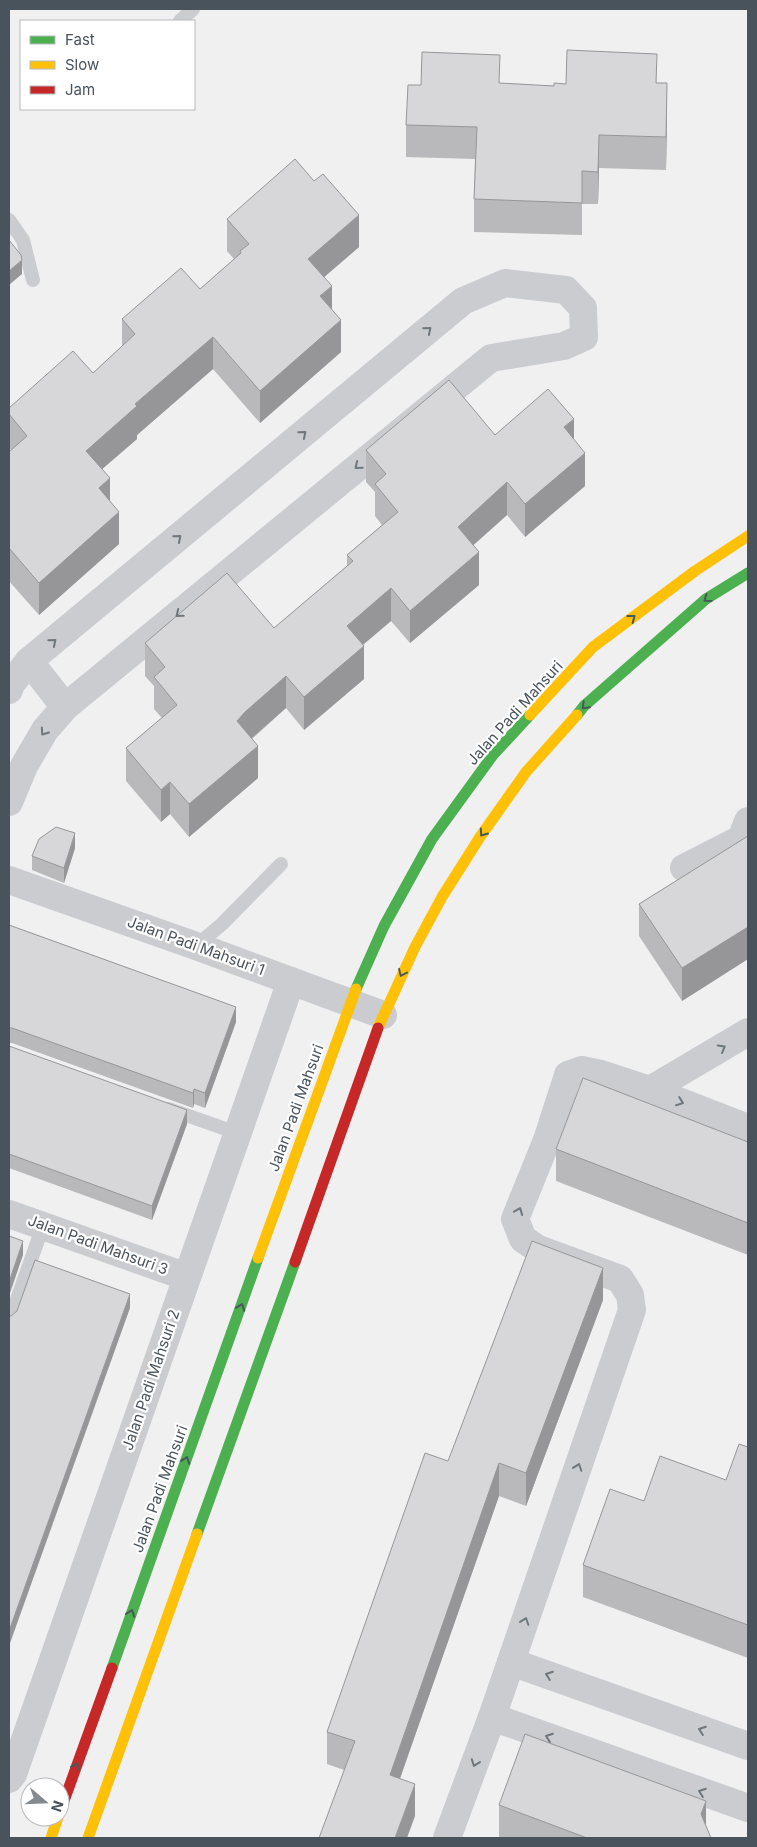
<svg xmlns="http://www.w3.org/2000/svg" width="757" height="1847" font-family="Inter,sans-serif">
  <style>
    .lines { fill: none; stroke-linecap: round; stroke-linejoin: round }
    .lane { stroke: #cacccf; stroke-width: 14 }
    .street { stroke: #cacccf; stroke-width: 28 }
    .fast { stroke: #4caf50; stroke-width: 11 }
    .slow { stroke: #ffc107; stroke-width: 11 }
    .jam { stroke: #c62828; stroke-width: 11 }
    .wall { fill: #b9b9bb }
    .shaded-wall { fill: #969698 }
    .building { fill: #d7d7d9; stroke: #969698 }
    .oneway { stroke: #6f777e }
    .oneway2 { stroke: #48585b }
    .labels { text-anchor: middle; stroke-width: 4.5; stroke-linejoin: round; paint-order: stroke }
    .street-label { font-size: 15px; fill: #48535c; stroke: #fff }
  </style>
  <rect width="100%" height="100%" fill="#f1f0f0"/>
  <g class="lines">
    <g class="lane">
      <polyline points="180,21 193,9"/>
      <polyline points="9,220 23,240 33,280"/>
      <polyline points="196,946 222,924 281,864"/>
      <polyline points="169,1109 237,1133"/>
      <polyline points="9,1322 43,1226"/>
    </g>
    <g class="street">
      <polyline points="29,661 65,707"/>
      <polyline points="9,690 11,684 29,661 463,301 505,283 566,290 583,308 584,337 564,346 491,358 65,707 45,730 24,766 9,802"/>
      <polyline points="684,868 741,839 748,821"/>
      <polyline points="9,880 196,946 383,1015"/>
      <polyline points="650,1090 748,1032"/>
      <polyline points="9,1214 187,1277"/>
      <polyline points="511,1662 748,1746"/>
      <polyline points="492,1717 748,1808"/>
      <polyline points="9,1779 13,1774 291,981"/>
      <polyline points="447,1838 492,1717 632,1310 630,1295 620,1279 538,1249 523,1239 515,1219 547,1140 568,1075 582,1070 601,1074 650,1090 748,1128"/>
    </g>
    <g class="fast">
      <polyline points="577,715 584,706 706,599 748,573"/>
      <polyline points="356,989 384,926 432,839 493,755 530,715"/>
      <polyline points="197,1534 295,1262"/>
      <polyline points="112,1668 258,1258"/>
    </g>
    <g class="slow">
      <polyline points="530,715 593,647 695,571 748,536"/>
      <polyline points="378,1028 415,947 442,897 480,837 526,772 577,715"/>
      <polyline points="258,1258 356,989"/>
      <polyline points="51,1838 58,1817"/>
      <polyline points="88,1838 197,1534"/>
    </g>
    <g class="jam">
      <polyline points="295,1262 378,1028"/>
      <polyline points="60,1812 112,1668"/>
    </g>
  </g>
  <g class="wall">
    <polygon points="500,83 554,86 566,84 657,83 667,116 666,170 599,168 598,204 582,204 582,235 474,232 474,199 475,159 406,157 406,125 421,85"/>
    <polygon points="227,219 359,247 324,277 341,352 260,423 213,369 137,435 137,439 102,469 119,544 39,615 9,581 9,452 11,450 9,447 9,408 93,373 122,346 122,319 200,289 234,259 227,251"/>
    <polygon points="495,435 574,440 585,486 525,537 507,515 473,545 479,585 410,643 391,621 363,645 364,679 304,730 286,708 252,739 258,778 189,837 170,814 161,822 126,781 126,748 162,718 154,709 154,686 145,676 145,643 274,628 347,566 347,555 382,525 375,516 375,492 366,482 366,450"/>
    <polygon points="748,836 748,959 682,1001 639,936 639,904"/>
    <polygon points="75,848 64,883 32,870 32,856"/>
    <polygon points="9,925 236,1022 205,1108 194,1104 193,1108 12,1043 9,1043"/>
    <polygon points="9,1046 187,1124 152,1220 9,1168"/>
    <polygon points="748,1142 748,1255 556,1181 556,1149"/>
    <polygon points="603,1300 526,1506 499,1496 400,1778 415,1816 344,1770 327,1764 327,1732 448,1461"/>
    <polygon points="748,1447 748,1658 583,1597 583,1565 644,1501 726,1480"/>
    <polygon points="499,1805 706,1826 711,1838 499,1838"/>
  </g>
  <g class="shaded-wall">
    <polygon points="667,83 667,116 666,170 666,137"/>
    <polygon points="599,135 599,168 598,204 598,172"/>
    <polygon points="359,215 359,247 308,291 308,259"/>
    <polygon points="22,260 22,274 9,285 9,271"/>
    <polygon points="332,286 332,318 320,296"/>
    <polygon points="341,320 341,352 260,423 260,391"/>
    <polygon points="213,337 213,369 137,435 137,439 86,483 86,451 135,404"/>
    <polygon points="574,419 574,451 564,427"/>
    <polygon points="585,453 585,486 525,537 525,504"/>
    <polygon points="110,478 110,510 99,488"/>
    <polygon points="507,482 507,515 458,559 458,527"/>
    <polygon points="119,512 119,544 39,615 39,583"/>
    <polygon points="479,552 479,585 410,643 410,611"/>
    <polygon points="391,588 391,621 347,658 347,626"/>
    <polygon points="364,646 364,679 304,730 304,697"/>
    <polygon points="286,676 286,708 245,744 237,721 245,712"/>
    <polygon points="258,746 258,778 189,837 189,804"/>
    <polygon points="170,782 170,814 161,822 161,790"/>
    <polygon points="75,833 75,848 64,883 64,868"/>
    <polygon points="748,927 748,959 682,1001 682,968"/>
    <polygon points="236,1007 236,1022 205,1108 205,1093"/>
    <polygon points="194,1089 194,1104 193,1108 193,1093"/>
    <polygon points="187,1110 187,1124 152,1220 152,1206"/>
    <polygon points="23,1241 23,1255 9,1296 9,1282"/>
    <polygon points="603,1268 603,1300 526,1506 526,1473"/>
    <polygon points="130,1294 130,1308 9,1646 9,1631"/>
    <polygon points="499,1463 499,1496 390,1807 390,1775"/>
    <polygon points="415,1784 415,1816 407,1838 395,1838"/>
    <polygon points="706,1801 706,1834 701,1814"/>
  </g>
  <g class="building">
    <polygon points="567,50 657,54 656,83 667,83 666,137 599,135 598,172 582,171 582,203 474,199 477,127 406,125 408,85 421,85 422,52 500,55 499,83 554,86 554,83 566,84"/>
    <polygon points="295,159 314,181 323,174 359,215 308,259 332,286 320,296 341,320 260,391 213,337 135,404 137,406 86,451 110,478 99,488 119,512 39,583 9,548 9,452 27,436 9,414 9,408 73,351 93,373 135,334 122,319 181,268 200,289 241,253 240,251 249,244 227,219"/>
    <polygon points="9,240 21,255 22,260 9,271"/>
    <polygon points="449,380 495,435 548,389 574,419 564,427 585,453 525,504 507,482 458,527 479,552 410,611 391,588 347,626 364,646 304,697 286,676 245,712 237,721 258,746 189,804 170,782 161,790 126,748 177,705 154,677 165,667 145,643 227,573 274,628 353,561 347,555 398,512 375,484 386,474 366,450"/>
    <polygon points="56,827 75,833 64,868 32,856 39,839"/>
    <polygon points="748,836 748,927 682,968 639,904"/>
    <polygon points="9,925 236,1007 205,1093 194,1089 193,1093 12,1028 9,1028"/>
    <polygon points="9,1046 187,1110 152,1206 9,1154"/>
    <polygon points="583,1078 748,1142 748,1223 556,1149"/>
    <polygon points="9,1236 23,1241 9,1282"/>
    <polygon points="532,1241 603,1268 526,1473 499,1463 390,1775 415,1784 395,1838 319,1838 355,1741 327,1732 425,1453 448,1461"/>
    <polygon points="35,1260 130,1294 9,1631 9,1316 11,1316 17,1311"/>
    <polygon points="739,1444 748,1447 748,1625 583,1565 610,1489 644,1501 660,1456 726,1480"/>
    <polygon points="525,1734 706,1801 701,1814 711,1838 587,1838 499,1805"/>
  </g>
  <defs><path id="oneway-chevron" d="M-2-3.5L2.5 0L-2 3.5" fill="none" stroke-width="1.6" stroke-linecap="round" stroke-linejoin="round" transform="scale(1.25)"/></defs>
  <g class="oneway">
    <use href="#oneway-chevron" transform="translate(428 330) rotate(-40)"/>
    <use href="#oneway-chevron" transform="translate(303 434) rotate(-40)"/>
    <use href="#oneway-chevron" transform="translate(358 466) rotate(141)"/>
    <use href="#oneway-chevron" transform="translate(178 538) rotate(-40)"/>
    <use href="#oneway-chevron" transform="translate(179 614) rotate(141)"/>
    <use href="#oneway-chevron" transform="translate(53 642) rotate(-40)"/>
    <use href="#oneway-chevron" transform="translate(44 732) rotate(125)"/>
    <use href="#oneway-chevron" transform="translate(722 1048) rotate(-30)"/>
    <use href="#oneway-chevron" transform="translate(680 1102) rotate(21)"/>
    <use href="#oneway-chevron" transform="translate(519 1211) rotate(-68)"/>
    <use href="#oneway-chevron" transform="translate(578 1467) rotate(-71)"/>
    <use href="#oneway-chevron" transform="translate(525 1621) rotate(-71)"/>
    <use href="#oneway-chevron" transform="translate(549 1675) rotate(-160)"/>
    <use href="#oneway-chevron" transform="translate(702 1730) rotate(-160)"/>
    <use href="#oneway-chevron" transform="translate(549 1737) rotate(-160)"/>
    <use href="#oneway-chevron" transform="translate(475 1763) rotate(110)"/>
    <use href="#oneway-chevron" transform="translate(702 1792) rotate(-160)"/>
  </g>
  <g class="oneway2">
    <use href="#oneway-chevron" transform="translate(707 599) rotate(144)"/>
    <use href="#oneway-chevron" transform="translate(632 618) rotate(-37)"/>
    <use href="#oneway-chevron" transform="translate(585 706) rotate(135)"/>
    <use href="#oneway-chevron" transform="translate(483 833) rotate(125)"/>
    <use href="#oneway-chevron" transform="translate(402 973) rotate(115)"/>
    <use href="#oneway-chevron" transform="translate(241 1307) rotate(-70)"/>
    <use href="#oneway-chevron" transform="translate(186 1460) rotate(-70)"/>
    <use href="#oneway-chevron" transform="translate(131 1613) rotate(-70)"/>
    <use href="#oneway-chevron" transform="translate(76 1766) rotate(-70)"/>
  </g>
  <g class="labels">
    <g class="street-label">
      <text transform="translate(515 713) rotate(-48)" y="5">Jalan Padi Mahsuri</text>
      <text transform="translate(196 946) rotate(20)" y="5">Jalan Padi Mahsuri 1</text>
      <text transform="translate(296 1108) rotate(-70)" y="5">Jalan Padi Mahsuri</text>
      <text transform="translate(98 1245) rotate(20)" y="5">Jalan Padi Mahsuri 3</text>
      <text transform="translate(151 1380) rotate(-71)" y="5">Jalan Padi Mahsuri 2</text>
      <text transform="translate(160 1489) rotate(-70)" y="5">Jalan Padi Mahsuri</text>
    </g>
  </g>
  <rect width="757" height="1847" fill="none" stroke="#48535c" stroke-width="20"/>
  <rect x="20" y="20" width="175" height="90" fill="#ffffff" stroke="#b6babe"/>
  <rect x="30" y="36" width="25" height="8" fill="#4caf50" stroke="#b6babe"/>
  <text x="65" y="45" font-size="15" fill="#48535c">Fast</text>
  <rect x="30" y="61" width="25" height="8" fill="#ffc107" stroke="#b6babe"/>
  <text x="65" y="70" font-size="15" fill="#48535c">Slow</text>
  <rect x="30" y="86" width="25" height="8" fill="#c62828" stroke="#b6babe"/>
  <text x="65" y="95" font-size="15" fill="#48535c">Jam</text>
  <g transform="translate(45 1802) rotate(109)"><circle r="24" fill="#ffffff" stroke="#b6babe"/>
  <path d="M0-4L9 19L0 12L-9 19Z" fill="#838a90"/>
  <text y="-8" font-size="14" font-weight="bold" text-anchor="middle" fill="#48535c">N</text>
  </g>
</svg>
